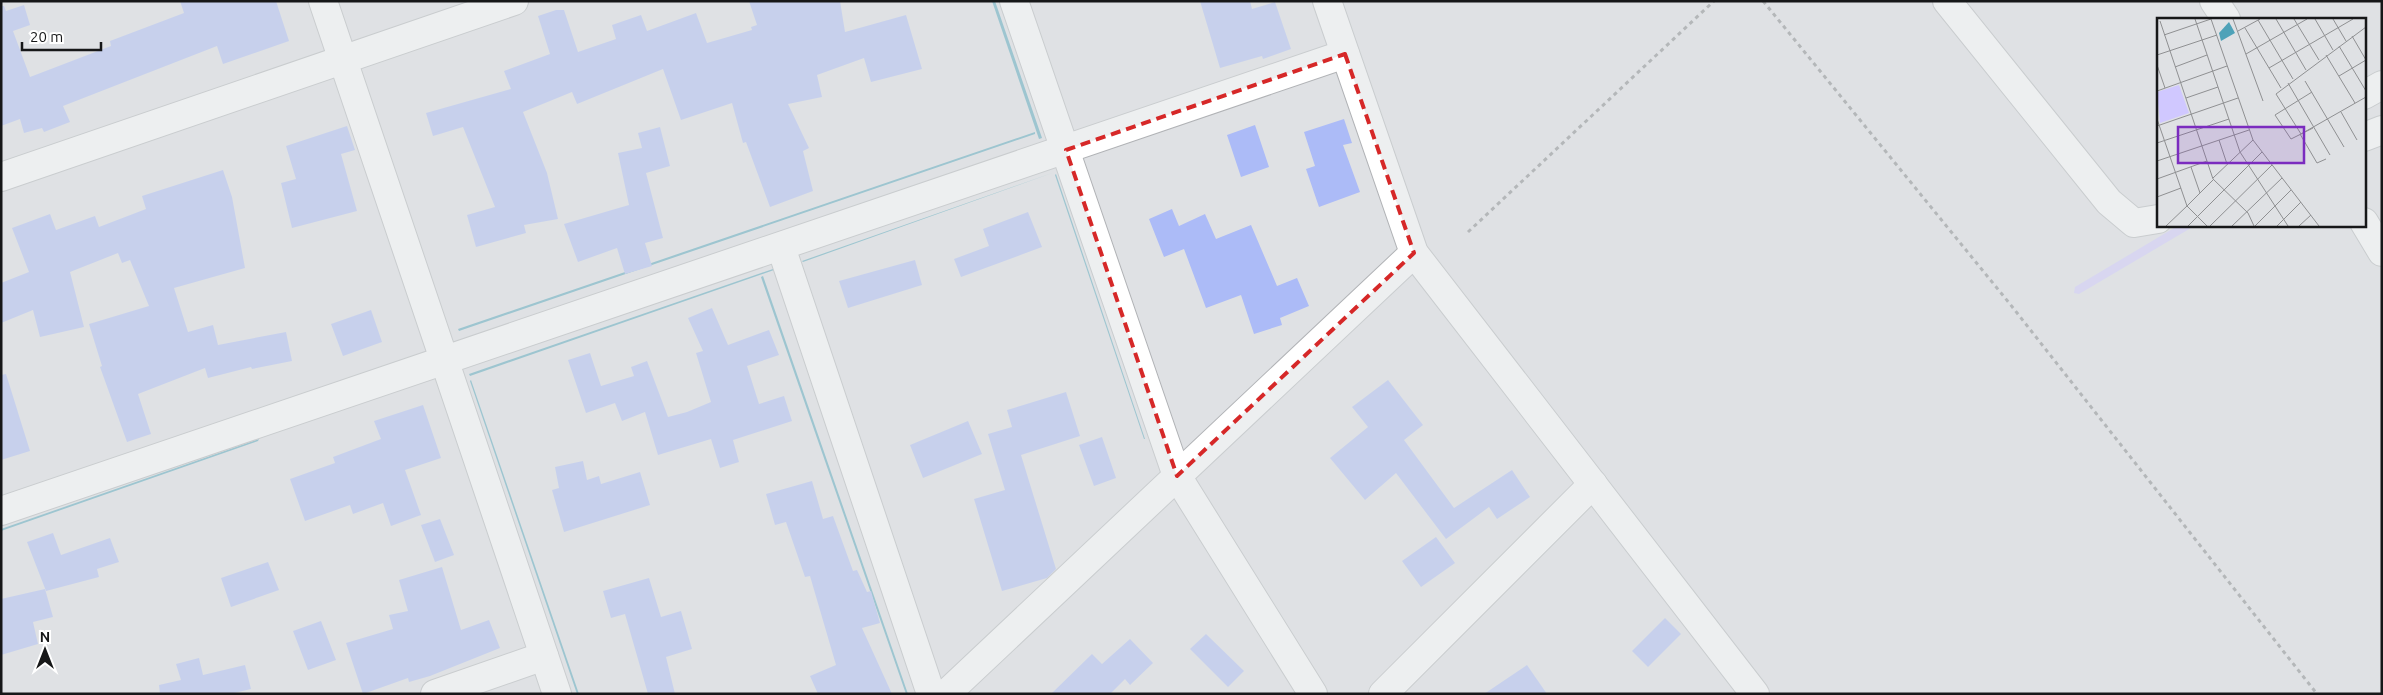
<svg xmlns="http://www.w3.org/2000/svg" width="2383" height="695" font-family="Ubuntu,sans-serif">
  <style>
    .green { fill: #d0c8ff }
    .water { fill: #4ea2b8 }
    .building { fill: #acbbf7 }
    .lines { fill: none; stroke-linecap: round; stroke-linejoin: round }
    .minor-casing { stroke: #b1b3b6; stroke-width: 30 }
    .path { stroke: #828386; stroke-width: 3; stroke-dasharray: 4 4; stroke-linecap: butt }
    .minor { stroke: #fff; stroke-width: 28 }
    .marked { fill: none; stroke: #d62828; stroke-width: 4; stroke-dasharray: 10 6; stroke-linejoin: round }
    .inset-road { fill: none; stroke: #8f9092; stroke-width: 1 }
    .view { fill: #7b2cbf; fill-opacity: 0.15; stroke: #7b2cbf; stroke-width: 2.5 }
    .inset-edge { fill: none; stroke: #161718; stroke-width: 2.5 }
  </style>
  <rect width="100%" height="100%" fill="#dfe1e4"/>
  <polygon class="green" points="2179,225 2196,225 2079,294 2074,293 2075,287"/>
  <g class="water">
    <polygon points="992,1 995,1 1042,138 1039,139"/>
    <polygon points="1035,132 1035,134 459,331 458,329"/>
    <polygon points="1055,172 803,262 802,261"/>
    <polygon points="1056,174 1145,439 1144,439 1055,175"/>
    <polygon points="773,269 774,270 470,376 469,374"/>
    <polygon points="763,276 908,694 906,694 761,277"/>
    <polygon points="471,380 579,694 577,694 470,381"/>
    <polygon points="259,439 258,441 1,531 1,529"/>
  </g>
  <g class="building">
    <polygon points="180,1 276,1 289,41 223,64 217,46 63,106 70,122 44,132 42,128 24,133 20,119 1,126 1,6 4,6 6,11 24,5 30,25 13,31 30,77 111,46 110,41 184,13"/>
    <polygon points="749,1 840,1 845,32 906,15 922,69 871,82 864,58 817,75 822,97 788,104 809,148 803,151 813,191 770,207 746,142 743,143 732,103 681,120 663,69 577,104 572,92 523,112 547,173 558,219 524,225 526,233 476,247 467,215 495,207 463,127 433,136 426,113 511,89 504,71 550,54 538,16 556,10 564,10 578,52 616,39 612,25 641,15 647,31 696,13 707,43 752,30 751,27 757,25"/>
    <polygon points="1200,1 1250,1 1252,9 1275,2 1291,49 1263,59 1262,56 1220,68"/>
    <polygon points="1344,119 1352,143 1343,145 1360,192 1319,207 1306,169 1315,166 1304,132"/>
    <polygon points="1255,125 1269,167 1241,177 1227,135"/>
    <polygon points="347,126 355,150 341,154 357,211 292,228 281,183 296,179 286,146"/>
    <polygon points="660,127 670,166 646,173 663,238 645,243 652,266 625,274 617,248 578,262 564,224 629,205 618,153 642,148 638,133"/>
    <polygon points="223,170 232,197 245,268 174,288 188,332 213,325 218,345 286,332 292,361 252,369 251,367 208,378 205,368 138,394 151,434 127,442 100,367 102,366 89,324 149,306 130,260 122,263 118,253 70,272 84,327 40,337 33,310 1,323 1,283 29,272 12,228 50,214 56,230 95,216 99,227 146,209 142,196"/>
    <polygon points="1172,209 1179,226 1205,214 1216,239 1251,225 1277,286 1297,278 1309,306 1280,318 1282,325 1254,334 1241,295 1206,308 1184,249 1164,257 1149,219"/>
    <polygon points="1028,212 1042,247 961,277 954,259 989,246 983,229"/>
    <polygon points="915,260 922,285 848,308 839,281"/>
    <polygon points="712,308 728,345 769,330 779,355 747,366 759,404 784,396 792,421 733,440 739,462 720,468 711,439 658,455 645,412 622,421 615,403 586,413 568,360 590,353 601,386 634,376 631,367 647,361 668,417 687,412 711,402 696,353 703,351 688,318"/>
    <polygon points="371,310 382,342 343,356 331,324"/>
    <polygon points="6,374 30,451 1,460 1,375"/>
    <polygon points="1388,380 1423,425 1404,440 1454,508 1512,470 1530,497 1497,519 1489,507 1446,539 1396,473 1365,500 1330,458 1368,427 1352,407"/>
    <polygon points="1066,392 1080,436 1021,455 1056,569 1047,578 1002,591 974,499 1005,490 988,434 1012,427 1007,410"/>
    <polygon points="423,405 441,458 405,470 421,515 391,526 383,503 353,514 350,505 305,521 290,479 335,463 333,457 381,439 374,421"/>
    <polygon points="968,421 982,454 923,478 910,445"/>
    <polygon points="1102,437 1116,478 1094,486 1079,445"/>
    <polygon points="583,461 587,480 599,476 601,484 640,472 650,505 564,532 552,490 559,488 555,467"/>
    <polygon points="812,481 823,519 833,516 853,571 857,570 867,592 871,591 880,623 862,628 892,694 818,694 810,676 836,665 810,576 805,577 786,522 775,525 766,494"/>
    <polygon points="440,519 454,555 435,562 421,525"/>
    <polygon points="53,533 61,555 110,538 119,562 97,569 99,577 46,591 27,542"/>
    <polygon points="1436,537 1455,563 1421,587 1402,561"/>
    <polygon points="268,562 279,590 231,607 221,578"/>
    <polygon points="442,567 461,630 489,620 500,648 430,676 409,682 408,678 363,694 346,643 393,629 389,615 408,611 399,580"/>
    <polygon points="649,578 661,617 681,611 692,649 666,657 675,694 648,694 625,614 611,618 603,591"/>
    <polygon points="45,589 53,617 33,622 38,644 1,655 1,599"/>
    <polygon points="1665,618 1681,634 1648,667 1632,651"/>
    <polygon points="321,621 336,660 308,670 293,631"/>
    <polygon points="1206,634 1244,671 1228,687 1190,649"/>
    <polygon points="1130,639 1153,663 1130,685 1125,679 1110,694 1051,694 1092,654 1102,664"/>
    <polygon points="199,658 203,675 245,665 251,689 230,694 160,694 159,685 181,680 176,664"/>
    <polygon points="1527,665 1547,694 1484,694"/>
  </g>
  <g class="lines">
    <defs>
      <g id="minor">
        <polyline points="323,1 557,694"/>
        <polyline points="1014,1 1177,476 1313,694"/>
        <polyline points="1327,1 1414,253 1755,694"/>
        <polyline points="1947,1 2109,202 2134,223 2158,219"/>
        <polyline points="2214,1 2226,19"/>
        <polyline points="2364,95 2382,85"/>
        <polyline points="2364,137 2382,130"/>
        <polyline points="1,177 514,1"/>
        <polyline points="2364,222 2382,252"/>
        <polyline points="781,247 931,694"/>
        <polyline points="1,511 1345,54"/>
        <polyline points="435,694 544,656"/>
        <polyline points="946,694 1414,253"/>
        <polyline points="1383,694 1593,484"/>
      </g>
    </defs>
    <use href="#minor" class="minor-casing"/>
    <g class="path">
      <polyline points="1763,1 2010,304 2317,694"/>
      <polyline points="1468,232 1714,1"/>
    </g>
    <use href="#minor" class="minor"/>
  </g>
  <path d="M0 0H2383V695H0ZM1345,54L1414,253L1177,476L1066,150Z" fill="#dfe1e4" fill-opacity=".55" fill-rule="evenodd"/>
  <path class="marked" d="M1345,54L1414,253L1177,476L1066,150Z"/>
  <g transform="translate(2157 18)">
    <rect width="209" height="209" fill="#dfe1e4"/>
    <path d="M22,67L32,95L3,105L0,74Z" fill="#d0c8ff"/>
    <path d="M72,4L78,15L64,23L62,15Z" fill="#4ea2b8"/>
    <path class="inset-road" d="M38,1L83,134L131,208M54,1L96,122L162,208M76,1L106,83M119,1L149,52M137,1L162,42M158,1L176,32M176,1L189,23M101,2L136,61M3,3L56,161L91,195L97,208M209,9L119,76L144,116L209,79M88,10L124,70M81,13L103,1M7,17L54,1M195,18L209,42M182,28L209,73M89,36L150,1M0,37L60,17M169,37L198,85M0,47L8,70M18,49L50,37M112,50L196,1M182,58L209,42M148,63L187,129M131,65L173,137M0,73L70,48M155,74L118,97L134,121L156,110M29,80L61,69M184,94L200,122M0,101L30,188L56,162M0,108L81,80M143,116L160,145L169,141M62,122L70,146M0,125L72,101M0,143L92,112M34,149L43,175M56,160L96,122M0,161L50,143M0,179L24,170M9,208L30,188L50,208M31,208L105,134M53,208L115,147M75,208L125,160M98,208L134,172M120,208L144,184M142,208L154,197"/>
    <path class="view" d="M21,109H147V145H21Z"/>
    <rect width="209" height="209" class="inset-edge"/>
  </g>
  <rect width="2383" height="695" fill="none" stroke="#161718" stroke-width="5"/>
  <g transform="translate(45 650)" stroke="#ffffff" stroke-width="4" paint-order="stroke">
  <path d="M0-4L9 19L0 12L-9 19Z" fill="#161718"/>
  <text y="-8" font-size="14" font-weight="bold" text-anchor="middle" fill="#161718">N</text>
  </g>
  <path d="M22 42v8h79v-8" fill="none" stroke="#161718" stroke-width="2.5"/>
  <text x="30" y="42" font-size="15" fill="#161718" stroke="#ffffff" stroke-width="4" paint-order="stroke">20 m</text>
</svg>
